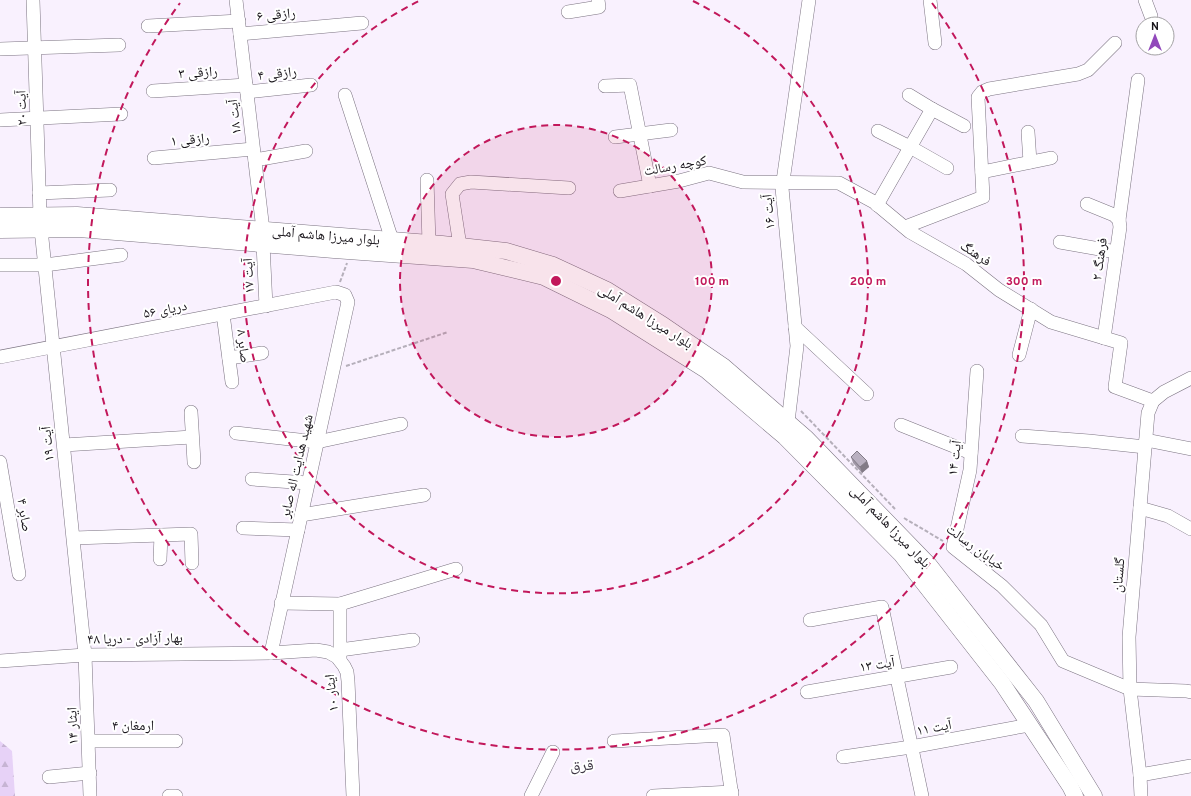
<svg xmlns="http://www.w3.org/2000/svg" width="1191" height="796" font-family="Overpass,'Noto Naskh Arabic',sans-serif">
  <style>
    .forest { fill: url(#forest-firs) }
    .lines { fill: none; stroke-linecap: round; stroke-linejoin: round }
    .minor-casing { stroke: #7c7482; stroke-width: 14 }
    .major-casing { stroke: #7c7482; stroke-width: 17 }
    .path { stroke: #b5afba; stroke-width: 2; stroke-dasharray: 4 2; stroke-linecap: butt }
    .minor { stroke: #fff; stroke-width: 13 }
    .major { stroke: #fff; stroke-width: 16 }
    .wall { fill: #9f97a5 }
    .shaded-wall { fill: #827b86 }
    .building { fill: #b9b0c0; stroke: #827b86 }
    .ring { fill: none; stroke: #c2185b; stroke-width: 2; stroke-dasharray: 7 5 }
    .labels { text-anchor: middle; stroke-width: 4; stroke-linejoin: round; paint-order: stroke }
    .street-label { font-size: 14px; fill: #1a161c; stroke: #fff }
    .quarter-label { font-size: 16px; fill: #3e3744; stroke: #fff }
    .centre { fill: #c2185b; stroke: #fff; stroke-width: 2 }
    .ring-label { font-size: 12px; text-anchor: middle; font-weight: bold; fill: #c2185b; stroke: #fff; stroke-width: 4; stroke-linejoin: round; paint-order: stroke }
  </style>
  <defs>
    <pattern id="forest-firs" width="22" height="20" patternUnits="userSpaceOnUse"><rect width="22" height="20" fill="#e7d2f7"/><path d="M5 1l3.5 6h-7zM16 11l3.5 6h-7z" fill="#c6b4d3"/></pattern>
  </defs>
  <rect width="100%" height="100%" fill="#f9f1fe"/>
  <polygon class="forest" points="0,741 12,751 15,796 0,796"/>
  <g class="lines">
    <defs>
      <g id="minor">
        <polyline points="33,0 40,216"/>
        <polyline points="236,0 263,230"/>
        <polyline points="930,0 935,43"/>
        <polyline points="1145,0 1151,16"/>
        <polyline points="568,12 599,7 598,0"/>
        <polyline points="148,26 239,21"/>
        <polyline points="240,34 362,23"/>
        <polyline points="0,49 119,45"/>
        <polyline points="605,86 630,85 650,186"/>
        <polyline points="153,91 246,85"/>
        <polyline points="247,92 311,85"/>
        <polyline points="345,95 392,240"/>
        <polyline points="932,109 964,126"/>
        <polyline points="0,120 121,114"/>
        <polyline points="878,131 910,147 947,168"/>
        <polyline points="1028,132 1030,162"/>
        <polyline points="615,137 671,130"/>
        <polyline points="154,158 253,149"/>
        <polyline points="255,160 306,151"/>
        <polyline points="982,172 1051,158"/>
        <polyline points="427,180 429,243"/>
        <polyline points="620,191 679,181 709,173 743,182 839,183 874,202 910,232 966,264 999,290 1051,322 1121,343 1115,387 1153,401"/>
        <polyline points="39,193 110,190"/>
        <polyline points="1087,204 1114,215 1119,220 1120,227 1104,338"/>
        <polyline points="877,205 932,109 909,95"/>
        <polyline points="1119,220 1138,80"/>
        <polyline points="905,227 983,197 978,97 982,92 989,89 1078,74 1088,70 1115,43"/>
        <polyline points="41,229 85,655 90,796"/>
        <polyline points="1060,242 1116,252"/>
        <polyline points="263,244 266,306"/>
        <polyline points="460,246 452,194 460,184 471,182 569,188"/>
        <polyline points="0,265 45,265 121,255"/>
        <polyline points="223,314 232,382"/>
        <polyline points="795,327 867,394"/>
        <polyline points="1019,355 1031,309"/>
        <polyline points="0,357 336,292 345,295 348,302 271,653"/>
        <polyline points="229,358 262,353"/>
        <polyline points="977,371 970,470 953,547 1002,586 1041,625 1063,661 1130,689 1186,691 1191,692"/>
        <polyline points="191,412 194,462"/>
        <polyline points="788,422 797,346 782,188 809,0"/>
        <polyline points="901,425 971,453"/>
        <polyline points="236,433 317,442 401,424"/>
        <polyline points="1022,436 1089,441 1145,447"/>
        <polyline points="1146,440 1191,449"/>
        <polyline points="64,445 192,437"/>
        <polyline points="0,462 19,574"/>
        <polyline points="252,479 308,483"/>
        <polyline points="1140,508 1168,516 1191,529"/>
        <polyline points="301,515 424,495"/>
        <polyline points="243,528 298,530"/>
        <polyline points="74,538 191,534 192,563"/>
        <polyline points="160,559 161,535"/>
        <polyline points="281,603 340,604 456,569"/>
        <polyline points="810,620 882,607 922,796"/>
        <polyline points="340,650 413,640"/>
        <polyline points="340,658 340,604"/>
        <polyline points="0,661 85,655 271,653 316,650 328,652 337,657 344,666 347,672 348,681 353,796"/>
        <polyline points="807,692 951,667"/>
        <polyline points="89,741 176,741"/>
        <polyline points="614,741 723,735 732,796"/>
        <polyline points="843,757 911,747 1029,725"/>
        <polyline points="1140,775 1191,766"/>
        <polyline points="49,777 90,773"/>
        <polyline points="169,796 176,796"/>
        <polyline points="531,796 553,752"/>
        <polyline points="653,796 732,792"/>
        <polyline points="1141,796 1140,775 1130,689 1129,637 1148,413 1153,401 1164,392 1191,378"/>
      </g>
      <g id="major">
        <polyline points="0,216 77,215 442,244 506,251 553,265 607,290 663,325 723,366 806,438 929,565 1036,701 1094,796"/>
        <polyline points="0,230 79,229 334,250 473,260 544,277 611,310 706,370 785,437 901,554 1002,683 1070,786 1075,796"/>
      </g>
    </defs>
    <use href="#minor" class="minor-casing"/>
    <use href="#major" class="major-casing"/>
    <g class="path">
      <polyline points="340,282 347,263"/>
      <polyline points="346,366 448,332"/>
      <polyline points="801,411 895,509"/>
      <polyline points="904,518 943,541"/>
    </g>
    <use href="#minor" class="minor"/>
    <use href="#major" class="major"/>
  </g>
  <polygon class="wall" points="851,457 867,461 869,467 862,473 853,463"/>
  <polygon class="shaded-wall" points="867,461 869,467 862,473 860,467"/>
  <polygon class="building" points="857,451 867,461 860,467 851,457"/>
  <circle cx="556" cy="281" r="156" fill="#c2185b" fill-opacity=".12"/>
  <g class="ring">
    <circle cx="556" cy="281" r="156"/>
    <path d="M693 1A312 312 0 1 1 419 1"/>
    <path d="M932 3A468 468 0 1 1 180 3"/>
  </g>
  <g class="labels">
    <g class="street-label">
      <text transform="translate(276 14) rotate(-5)" y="5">رازقی ۶</text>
      <text transform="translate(198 72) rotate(-4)" y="5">رازقی ۳</text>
      <text transform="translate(277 73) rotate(-7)" y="5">رازقی ۴</text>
      <text transform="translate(21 108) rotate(-92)" y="5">آیت ۲۰</text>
      <text transform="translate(234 117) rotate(-97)" y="5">آیت ۱۸</text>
      <text transform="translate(190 139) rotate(-5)" y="5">رازقی ۱</text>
      <text transform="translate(675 165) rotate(-10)" y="5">کوچه رسالت</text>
      <text transform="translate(768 212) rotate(-95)" y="5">آیت ۱۶</text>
      <text transform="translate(326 235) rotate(5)" y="5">بلوار میرزا هاشم آملی</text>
      <text transform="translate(976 253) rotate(34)" y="5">فرهنگ</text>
      <text transform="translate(1099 259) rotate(-82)" y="5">فرهنگ ۲</text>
      <text transform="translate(248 276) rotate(-93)" y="5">آیت ۱۷</text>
      <text transform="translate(165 309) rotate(-11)" y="5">دریای ۵۶</text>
      <text transform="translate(646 316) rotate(32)" y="5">بلوار میرزا هاشم آملی</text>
      <text transform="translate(244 346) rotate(83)" y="5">صابر ۸</text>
      <text transform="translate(47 444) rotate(-96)" y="5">آیت ۱۹</text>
      <text transform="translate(954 458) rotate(-83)" y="5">آيت ۱۴</text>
      <text transform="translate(296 466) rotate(-77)" y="5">شهید هدایت اله صابر</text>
      <text transform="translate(25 515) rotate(80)" y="5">صابر ۴</text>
      <text transform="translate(891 526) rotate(46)" y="5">بلوار میرزا هاشم آملی</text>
      <text transform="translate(976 547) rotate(36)" y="5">خیابان رسالت</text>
      <text transform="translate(1118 575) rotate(-85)" y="5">گلستان</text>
      <text transform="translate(135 638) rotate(-1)" y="5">بهار آزادی - دریا ۴۸</text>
      <text transform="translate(877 664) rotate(-9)" y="5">آیت ۱۳</text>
      <text transform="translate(331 693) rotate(-96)" y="5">ایثار ۱۰</text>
      <text x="133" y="730">ارمغان ۴</text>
      <text transform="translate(72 726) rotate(-92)" y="5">ایثار ۱۴</text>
      <text transform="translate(934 727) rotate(-11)" y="5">آیت ۱۱</text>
    </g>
    <g class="quarter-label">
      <text x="582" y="770">قرق</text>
    </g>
  </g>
  <circle cx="556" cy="281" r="6" class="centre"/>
  <g class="ring-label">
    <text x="712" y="285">100 m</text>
    <text x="868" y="285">200 m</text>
    <text x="1024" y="285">300 m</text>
  </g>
  <g transform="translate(1155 36)"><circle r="19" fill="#ffffff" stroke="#a3a2a4"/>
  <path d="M0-3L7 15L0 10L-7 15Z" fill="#9148bb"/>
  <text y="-6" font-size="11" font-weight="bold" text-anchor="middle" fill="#1a161c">N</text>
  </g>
</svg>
